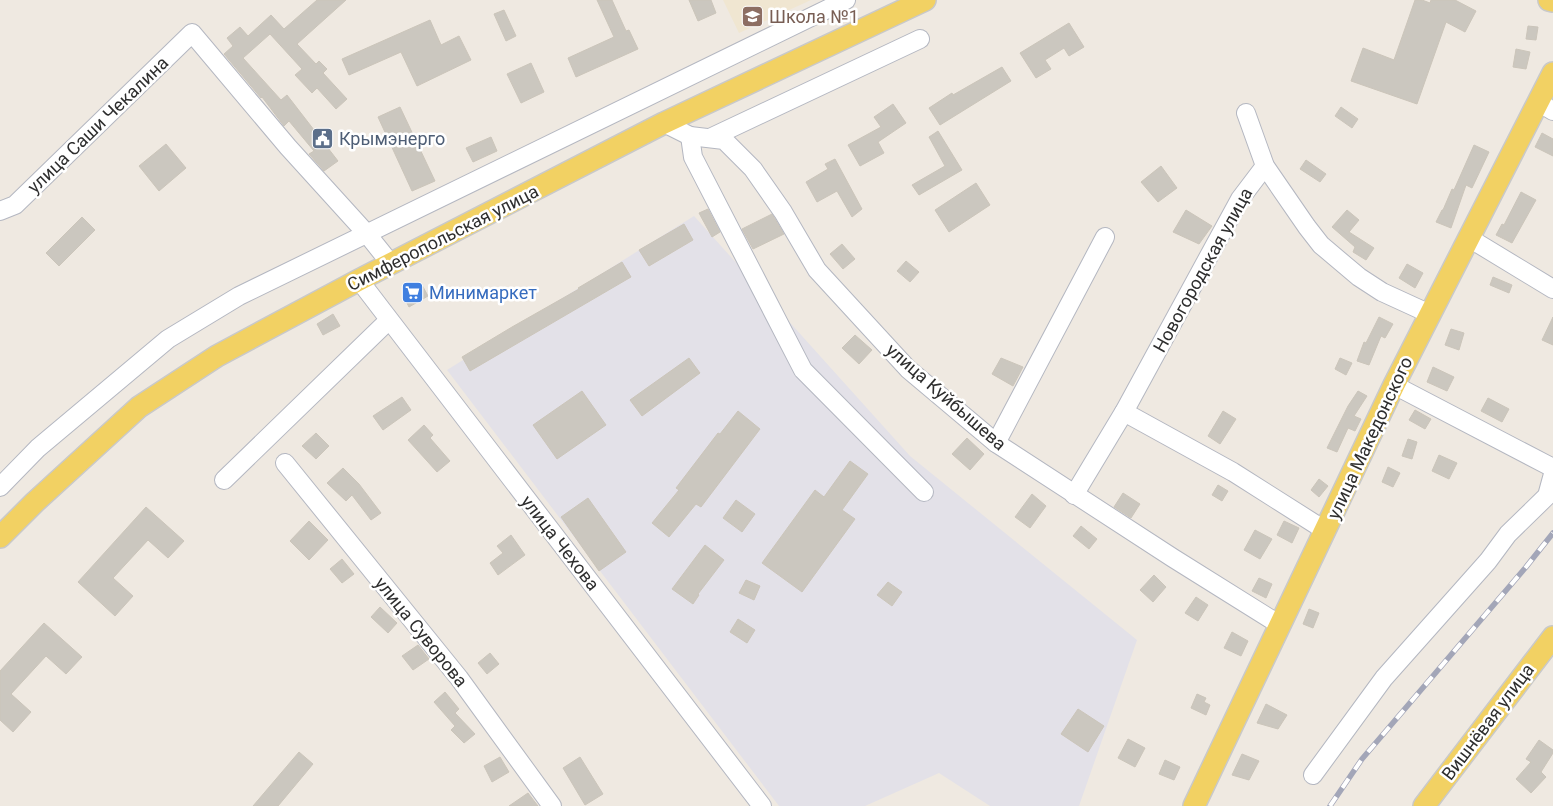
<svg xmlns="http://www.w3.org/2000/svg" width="1553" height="806" font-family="Roboto,sans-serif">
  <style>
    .industrial { fill: #e3e1e8 }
    .education { fill: #f0e6d1 }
    .building { fill: #cbc7bf; stroke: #cbc5ba }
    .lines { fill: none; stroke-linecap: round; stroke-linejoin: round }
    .minor-casing { stroke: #b4b7c1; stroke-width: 20 }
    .major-casing { stroke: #c9c9c9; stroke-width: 24 }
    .minor { stroke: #fff; stroke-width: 18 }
    .major { stroke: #f2d163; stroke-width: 21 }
    .rail-casing { stroke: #a3a6b8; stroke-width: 5.5 }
    .rail { stroke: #fff; stroke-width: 4; stroke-dasharray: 11; stroke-linecap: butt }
    .labels { text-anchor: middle; stroke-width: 5; stroke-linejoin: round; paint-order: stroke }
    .education-label { font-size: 18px; fill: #785e54; stroke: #fff; text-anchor: start }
    .street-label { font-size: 18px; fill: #2e2e2e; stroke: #fff }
    .service-label { font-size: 18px; fill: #4e5e75; stroke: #fff; text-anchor: start }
    .shop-label { font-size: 18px; fill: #366cbe; stroke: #fff; text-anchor: start }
  </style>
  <rect width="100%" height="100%" fill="#efe9e1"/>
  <polygon class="industrial" points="694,216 910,456 1137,640 1079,806 990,806 939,773 865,806 779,806 447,370"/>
  <polygon class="education" points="723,0 811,0 739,33"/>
  <g class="building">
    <polygon points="317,0 346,0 297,44 316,64 319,61 327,69 323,73 347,99 336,109 317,88 312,93 295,75 302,69 270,34 243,58 281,100 287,95 338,161 324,171 309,154 314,151 289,121 284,126 262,97 261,98 224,54 233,46 227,38 240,27 248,36 271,15 284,29"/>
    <polygon points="597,0 612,0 626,31 629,30 638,49 576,77 568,58 614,37"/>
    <polygon points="689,0 711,0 716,13 698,21"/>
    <polygon points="1415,0 1422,0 1430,3 1431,0 1455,0 1476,11 1465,32 1446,22 1417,104 1351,81 1363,48 1394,60"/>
    <polygon points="504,10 516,36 506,41 494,14"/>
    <polygon points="430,20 441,45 459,36 471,60 417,86 401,52 349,75 342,59"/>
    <polygon points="1069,23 1084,47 1069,56 1064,48 1045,60 1051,69 1036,78 1020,53"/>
    <polygon points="1528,26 1538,27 1536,40 1526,39"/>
    <polygon points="1516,49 1530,52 1526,69 1513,67"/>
    <polygon points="531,63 544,92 521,103 507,74"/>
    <polygon points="1002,67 1011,81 940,125 929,108 952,93 953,95"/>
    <polygon points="893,104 906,123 878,142 884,153 860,166 848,145 881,127 874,117"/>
    <polygon points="400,107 435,181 412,191 378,117"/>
    <polygon points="1341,107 1358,119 1352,128 1335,116"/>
    <polygon points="938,131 962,170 919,195 912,185 945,166 929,137"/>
    <polygon points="1542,133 1553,139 1553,156 1535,147"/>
    <polygon points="491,137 497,151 473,162 466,148"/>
    <polygon points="166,144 186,168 159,191 139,166"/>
    <polygon points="1474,145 1489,152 1472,188 1466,185 1451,228 1436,222 1442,210 1443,210 1452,189 1454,190"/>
    <polygon points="835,159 862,209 852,217 837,191 817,202 806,182 828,169 825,164"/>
    <polygon points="1306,160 1326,174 1320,182 1300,169"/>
    <polygon points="1161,166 1177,188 1158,202 1141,182"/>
    <polygon points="976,183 990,205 949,232 935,210"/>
    <polygon points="1521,192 1536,200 1512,243 1496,235 1502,224 1504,225"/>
    <polygon points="708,209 720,232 712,237 699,213"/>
    <polygon points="1186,210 1212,226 1199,244 1173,232"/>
    <polygon points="1347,210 1359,220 1349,232 1374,248 1366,260 1353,252 1355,247 1332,227"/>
    <polygon points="772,214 784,234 753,249 742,229"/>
    <polygon points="82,217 95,230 59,266 46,253"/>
    <polygon points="684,224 693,240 649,266 639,250"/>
    <polygon points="842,244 855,259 843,269 830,254"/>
    <polygon points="906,261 919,272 910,282 897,271"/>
    <polygon points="622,262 631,277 470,371 462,357 512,327 579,289 578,288"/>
    <polygon points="1407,264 1423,273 1415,288 1399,278"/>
    <polygon points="1493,277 1512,285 1509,293 1490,285"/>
    <polygon points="422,285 428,296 409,307 403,295"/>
    <polygon points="333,314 340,326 323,335 317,324"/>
    <polygon points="1379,317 1393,324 1385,338 1381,336 1369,365 1357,361 1364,342 1366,343"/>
    <polygon points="1553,317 1553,345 1542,340"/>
    <polygon points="1451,329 1464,333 1459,350 1445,345"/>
    <polygon points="855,335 872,350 859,364 842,348"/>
    <polygon points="689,358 700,373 642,416 630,400"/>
    <polygon points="1001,358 1023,367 1013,386 992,374"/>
    <polygon points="1340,358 1352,363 1346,375 1335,369"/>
    <polygon points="1433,367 1454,377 1447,391 1427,382"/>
    <polygon points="582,391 606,425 557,459 533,425"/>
    <polygon points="1358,391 1367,396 1354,416 1361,419 1355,431 1348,428 1337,452 1327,448 1348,406"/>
    <polygon points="402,397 411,410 383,430 373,416"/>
    <polygon points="1488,398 1509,409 1502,422 1481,411"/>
    <polygon points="1415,410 1431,419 1425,429 1409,420"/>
    <polygon points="738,411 760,429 701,507 696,504 669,537 652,523 679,490 676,488 718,433 720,434"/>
    <polygon points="1223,411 1236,419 1220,444 1208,436"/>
    <polygon points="424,425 433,435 430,438 450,461 437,472 408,440"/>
    <polygon points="316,433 329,446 316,459 302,446"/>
    <polygon points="967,438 984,454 970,470 952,454"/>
    <polygon points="1408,439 1417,442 1412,459 1402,456"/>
    <polygon points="1439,455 1457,463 1449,479 1432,471"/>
    <polygon points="850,461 868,474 842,510 855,519 802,592 762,563 815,490 824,497"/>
    <polygon points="1388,467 1400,473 1393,487 1382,482"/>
    <polygon points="343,468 359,484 381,513 371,520 352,495 346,501 327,483"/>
    <polygon points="1319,479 1328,486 1319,497 1311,490"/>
    <polygon points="1218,485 1228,491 1222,501 1212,495"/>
    <polygon points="1123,493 1140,504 1131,518 1114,507"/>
    <polygon points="1032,494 1046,506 1030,528 1015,517"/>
    <polygon points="588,498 626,552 599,571 561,517"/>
    <polygon points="736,500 755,514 742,532 723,518"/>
    <polygon points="146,507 184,541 168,558 148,540 113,578 133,596 115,616 78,582"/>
    <polygon points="309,521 328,540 309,560 290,541"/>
    <polygon points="1284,521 1299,528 1292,543 1277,535"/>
    <polygon points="1081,526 1097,539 1089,549 1073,536"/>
    <polygon points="1255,530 1272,539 1260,559 1244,550"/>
    <polygon points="511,535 525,555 498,575 490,563 503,553 497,546"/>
    <polygon points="705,545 724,560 698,594 699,595 693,604 672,589"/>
    <polygon points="342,559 354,574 342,583 330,569"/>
    <polygon points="1154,575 1166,587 1153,602 1140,590"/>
    <polygon points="1259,578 1272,584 1266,598 1252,591"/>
    <polygon points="746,580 760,586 754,600 739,593"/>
    <polygon points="888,582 902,592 892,606 877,595"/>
    <polygon points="1196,597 1208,605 1198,621 1185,613"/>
    <polygon points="380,607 397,623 388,633 371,617"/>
    <polygon points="1309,609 1319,613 1313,628 1303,624"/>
    <polygon points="738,619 755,630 747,643 730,632"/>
    <polygon points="44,623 82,657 66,674 46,656 11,694 31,712 13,732 0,720 0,671"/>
    <polygon points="1232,632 1248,641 1241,656 1224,648"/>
    <polygon points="418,645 429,659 413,670 402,656"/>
    <polygon points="490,653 499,664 487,674 478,663"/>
    <polygon points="445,692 459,709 455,713 475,734 464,743 451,730 455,726 434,702"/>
    <polygon points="1197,694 1206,698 1204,702 1210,705 1206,715 1191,708"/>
    <polygon points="1266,704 1287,715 1278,729 1257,723"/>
    <polygon points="1078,709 1104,726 1088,752 1061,734"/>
    <polygon points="1128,739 1145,748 1135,767 1118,758"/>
    <polygon points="1539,740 1553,750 1553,753 1541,772 1546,777 1531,793 1516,779 1531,762 1526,759"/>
    <polygon points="299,752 313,764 278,806 253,806"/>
    <polygon points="1242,754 1259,761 1249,780 1232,775"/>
    <polygon points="500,757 509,772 492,782 484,766"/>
    <polygon points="580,757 603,794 585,805 563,768"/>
    <polygon points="1165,760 1180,767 1174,780 1159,774"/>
    <polygon points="528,793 538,806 509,806"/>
  </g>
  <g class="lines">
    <defs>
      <g id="minor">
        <polyline points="1538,102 1553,111"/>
        <polyline points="1246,113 1265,166 1307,227 1321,245 1359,277 1382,292 1430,314"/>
        <polyline points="664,123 690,136 724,140 753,169 783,212 817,270 908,369 996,443 1173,558 1280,625"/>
        <polyline points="690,136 693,157 803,370 924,492"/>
        <polyline points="710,138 920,39"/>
        <polyline points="0,211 15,205 192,33 288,147 367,234 391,264"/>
        <polyline points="1469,238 1553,289"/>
        <polyline points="359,280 762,806"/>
        <polyline points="1394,385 1553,468"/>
        <polyline points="1124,412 1233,472 1326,531"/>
        <polyline points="996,443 1105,237"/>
        <polyline points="285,463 459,678 552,806"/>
        <polyline points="224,480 389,320"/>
        <polyline points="0,487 38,448 168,339 239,296 846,0"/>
        <polyline points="1074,495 1124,412 1240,199 1265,166"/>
        <polyline points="1313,775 1384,678 1488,561 1508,534 1547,496 1553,474"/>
      </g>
      <g id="major">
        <polyline points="1549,0 1553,1"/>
        <polyline points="0,537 35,502 139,407 217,356 359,280 664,123 925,0"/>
        <polyline points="1194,806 1394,385 1553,73"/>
        <polyline points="1424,806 1553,637"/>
      </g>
    </defs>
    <use href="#minor" class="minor-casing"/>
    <use href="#major" class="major-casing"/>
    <use href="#minor" class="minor"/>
    <use href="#major" class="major"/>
    <defs>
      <polyline id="rail" points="1330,806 1362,759 1526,567 1553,533"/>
    </defs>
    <use href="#rail" class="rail-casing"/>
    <use href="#rail" class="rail"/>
  </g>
  <defs>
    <symbol id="school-square" viewBox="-11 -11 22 22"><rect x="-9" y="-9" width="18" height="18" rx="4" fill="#8d6e63" stroke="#fff"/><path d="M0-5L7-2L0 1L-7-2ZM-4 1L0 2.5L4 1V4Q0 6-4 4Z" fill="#fff"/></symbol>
    <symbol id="civic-square" viewBox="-11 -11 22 22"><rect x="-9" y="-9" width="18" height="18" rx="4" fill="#5c6f8a" stroke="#fff"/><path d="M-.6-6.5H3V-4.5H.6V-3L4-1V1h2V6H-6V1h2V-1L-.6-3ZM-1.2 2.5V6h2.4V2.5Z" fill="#fff"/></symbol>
    <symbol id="supermarket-square" viewBox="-11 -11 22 22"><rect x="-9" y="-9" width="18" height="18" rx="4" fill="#3f7fe0" stroke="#fff"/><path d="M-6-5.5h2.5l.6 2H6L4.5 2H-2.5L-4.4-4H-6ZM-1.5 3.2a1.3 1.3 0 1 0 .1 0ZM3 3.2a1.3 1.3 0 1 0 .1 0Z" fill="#fff"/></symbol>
  </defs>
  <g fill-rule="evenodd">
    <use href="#school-square" x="740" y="4" width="25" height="25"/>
    <use href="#civic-square" x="310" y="126" width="25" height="25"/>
    <use href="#supermarket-square" x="400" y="280" width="25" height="25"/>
  </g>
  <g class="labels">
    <g class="education-label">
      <text x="769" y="23">Школа №1</text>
    </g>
    <g class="street-label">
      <text transform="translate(98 125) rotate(-44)" y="6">улица Саши Чекалина</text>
      <text transform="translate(443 238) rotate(-27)" y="6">Симферопольская улица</text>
      <text transform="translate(1203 270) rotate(-61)" y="6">Новогородская улица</text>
      <text transform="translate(946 397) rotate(41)" y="6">улица Куйбышева</text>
      <text transform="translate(1370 438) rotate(-65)" y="6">улица Македонского</text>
      <text transform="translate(560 543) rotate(52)" y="6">улица Чехова</text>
      <text transform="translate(421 632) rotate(51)" y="6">улица Суворова</text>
      <text transform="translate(1488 722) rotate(-53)" y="6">Вишнёвая улица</text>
    </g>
    <g class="service-label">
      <text x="339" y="145">Крымэнерго</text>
    </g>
    <g class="shop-label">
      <text x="429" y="299">Минимаркет</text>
    </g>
  </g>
</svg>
